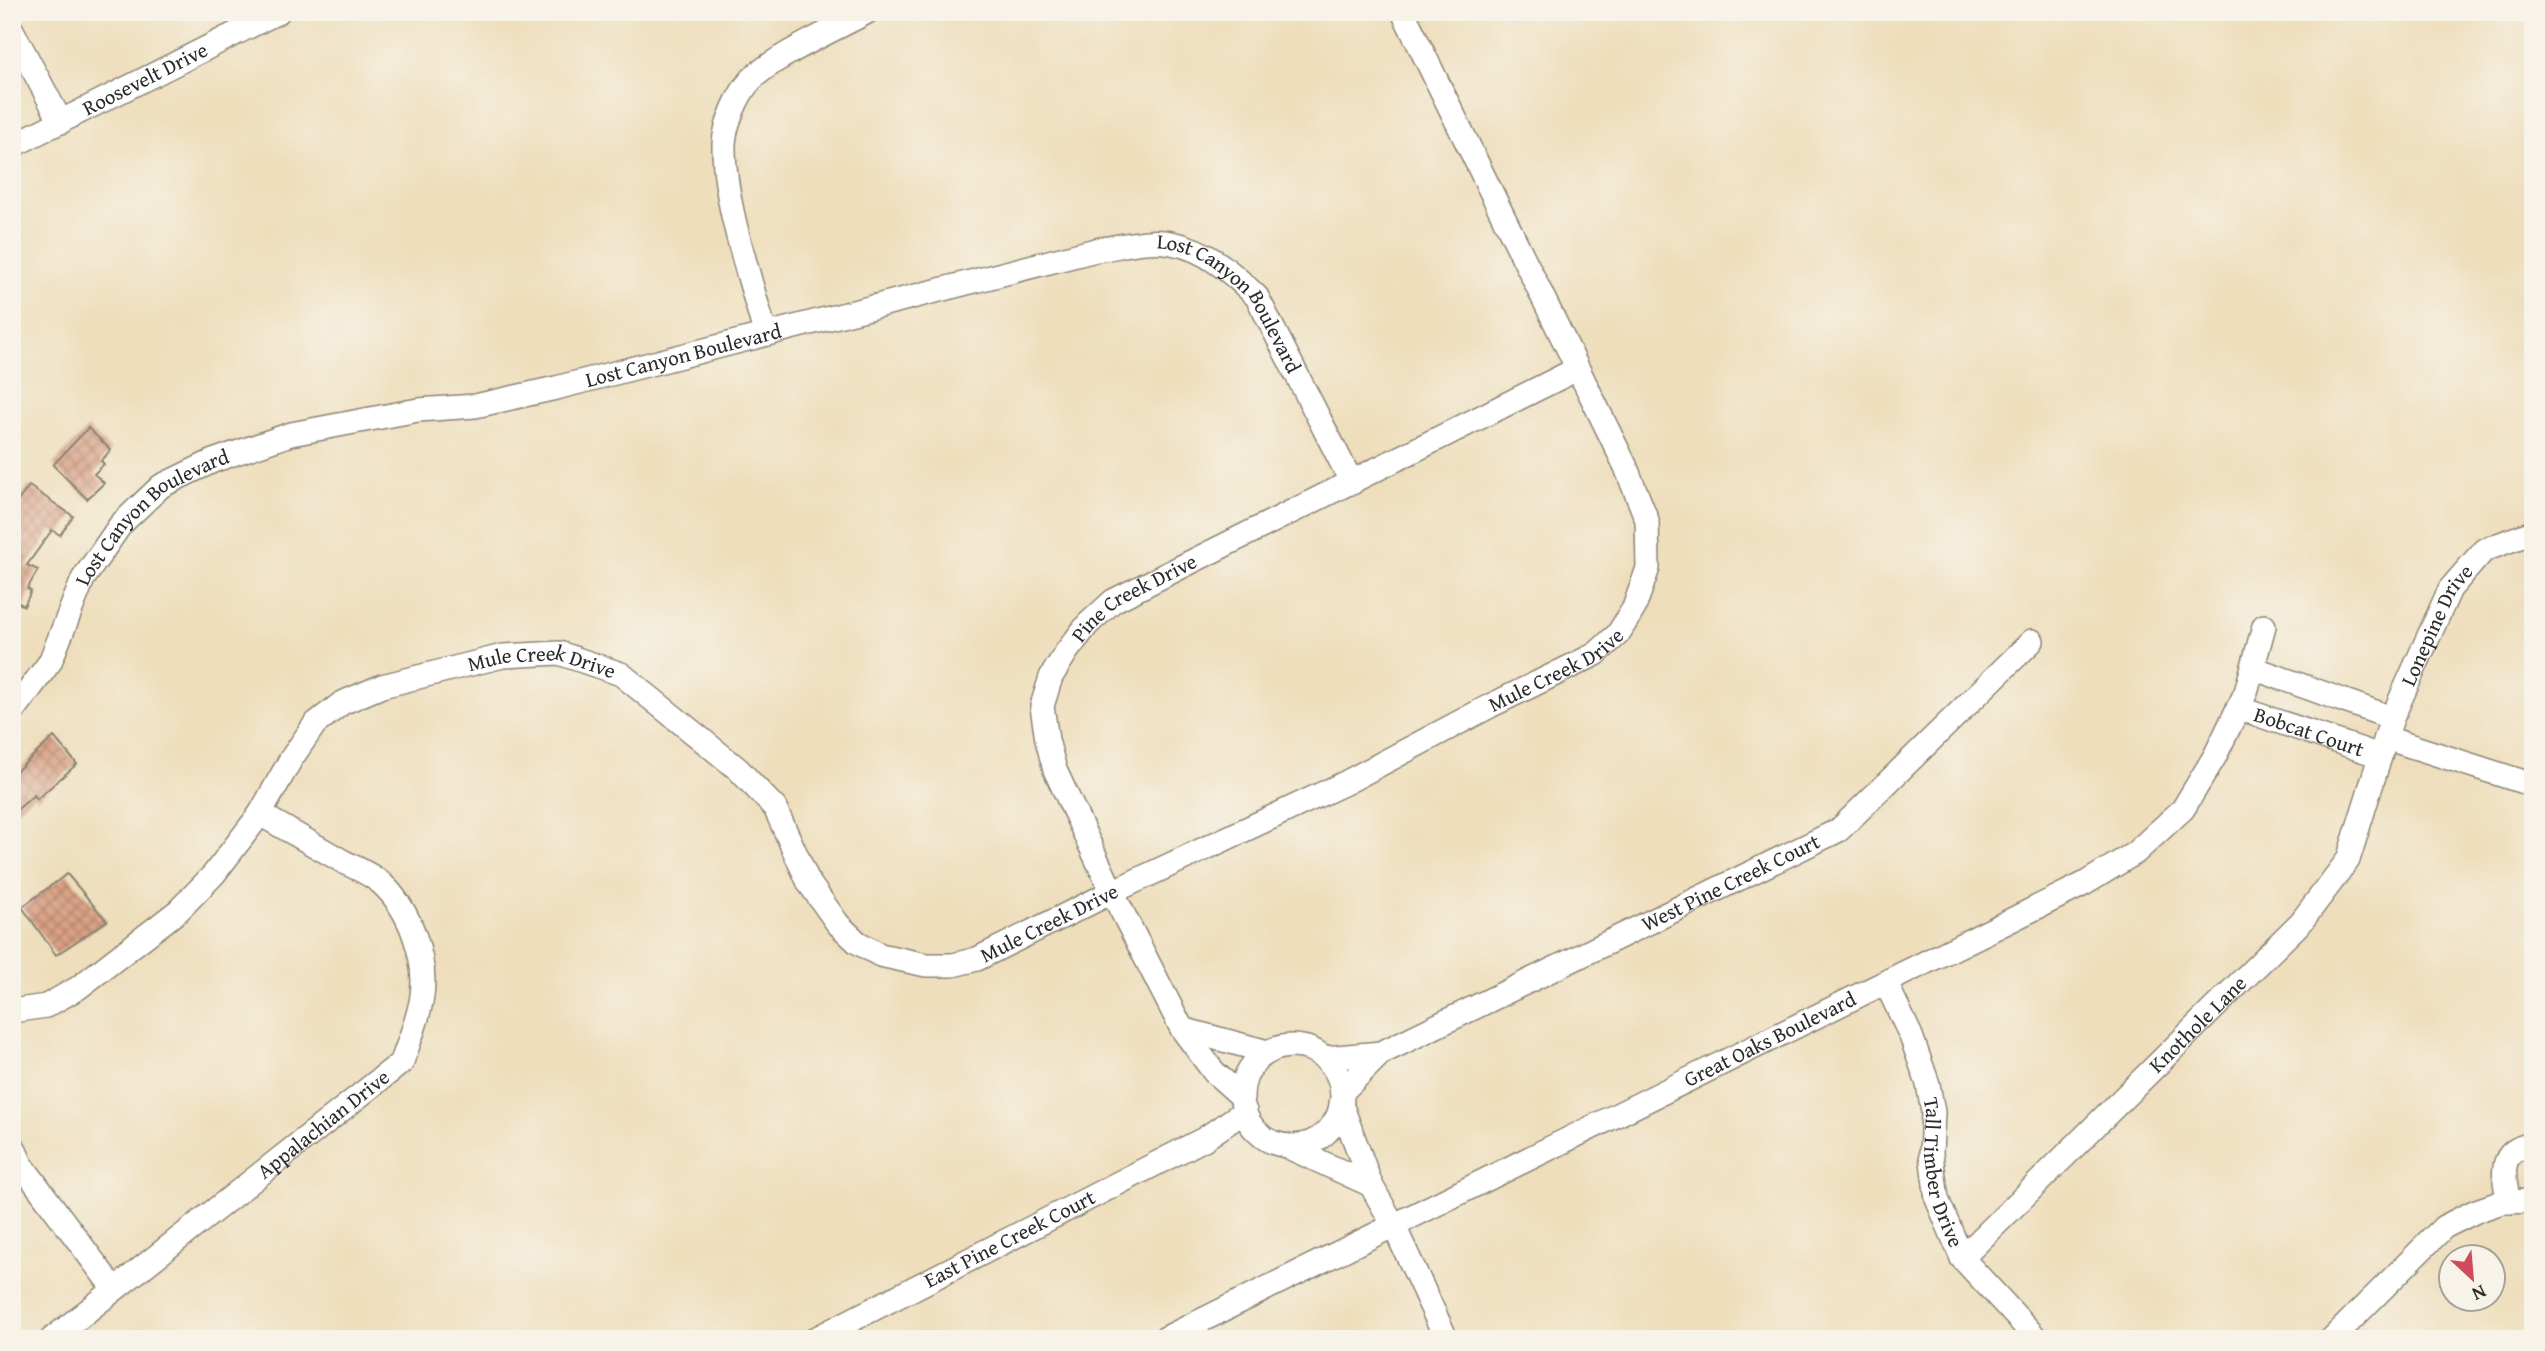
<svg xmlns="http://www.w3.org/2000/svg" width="2545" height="1351" font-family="'Gentium Book Plus',serif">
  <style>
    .building { fill: url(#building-cross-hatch) }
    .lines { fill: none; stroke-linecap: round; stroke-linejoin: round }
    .street-casing { stroke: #8c8474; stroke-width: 26 }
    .street { stroke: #fff; stroke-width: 23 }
    .labels { text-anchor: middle; stroke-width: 6; stroke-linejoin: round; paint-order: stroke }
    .street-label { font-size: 21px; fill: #2b2b2b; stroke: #f7f3e8 }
  </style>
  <defs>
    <pattern id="building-cross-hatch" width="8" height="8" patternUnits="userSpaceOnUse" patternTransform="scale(1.75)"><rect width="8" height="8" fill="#d9a084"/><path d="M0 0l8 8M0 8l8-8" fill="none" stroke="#b0836c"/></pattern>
  </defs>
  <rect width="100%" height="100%" fill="#f7f3e8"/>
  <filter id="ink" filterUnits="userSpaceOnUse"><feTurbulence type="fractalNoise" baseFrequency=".0143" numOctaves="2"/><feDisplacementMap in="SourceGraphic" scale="14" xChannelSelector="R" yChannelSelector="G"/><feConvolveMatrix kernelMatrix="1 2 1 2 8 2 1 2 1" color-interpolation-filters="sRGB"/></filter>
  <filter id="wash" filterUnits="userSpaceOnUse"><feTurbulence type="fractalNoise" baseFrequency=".00686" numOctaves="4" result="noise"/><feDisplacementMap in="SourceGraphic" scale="28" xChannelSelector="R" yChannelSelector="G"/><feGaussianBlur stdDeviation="1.57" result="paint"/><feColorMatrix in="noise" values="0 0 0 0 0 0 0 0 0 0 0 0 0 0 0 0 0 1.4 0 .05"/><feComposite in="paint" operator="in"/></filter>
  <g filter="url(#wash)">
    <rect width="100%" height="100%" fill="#eedebc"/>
    <g id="blocks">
      <g class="building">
        <polygon points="88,428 111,450 101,461 104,464 94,474 104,483 87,499 53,465"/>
        <polygon points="29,486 73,516 60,535 52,530 27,565 38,570 27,589 31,591 24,606 19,603 12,615 12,509"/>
        <polygon points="54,737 77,764 37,799 34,795 12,814 12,775"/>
        <polygon points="67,874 107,921 56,955 22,907"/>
      </g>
    </g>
  </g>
  <g filter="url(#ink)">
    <use href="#blocks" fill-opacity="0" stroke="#8c8474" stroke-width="2"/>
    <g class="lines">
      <defs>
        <g id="street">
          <polyline points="12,30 61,122"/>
          <path id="s1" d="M12,146L278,12"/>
          <path d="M765,333C750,277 723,200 724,144C725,124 738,94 751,80C774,56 836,29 867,12"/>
          <polyline points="2253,668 2392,718"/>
          <path id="s2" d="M2238,708L2380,756"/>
          <path id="s3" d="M12,713L50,662L83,579L121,524L161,486L213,461L291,434L418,410L475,406L556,388L1096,250C1119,247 1148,238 1171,243C1207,249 1232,273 1257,297L1352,483"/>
          <polyline points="2386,738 2533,785"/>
          <path id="s4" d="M1886,983L1911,1036L1928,1084L1933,1112L1931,1154L1937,1199L1962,1258L2037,1339"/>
          <path id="s5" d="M12,1011L46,1006L78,988L178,911L214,874L260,814L291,759L315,724L342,703L382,686L503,656L559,653L621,674L738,769L775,808L809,883L838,924L857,942L880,955L926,965H953L977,959L1112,892L1345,783L1490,706L1596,654L1618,634L1634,608L1648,568L1647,520L1625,465L1403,12"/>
          <polyline points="1182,1029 1268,1052"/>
          <circle cx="1292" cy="1096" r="50"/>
          <polyline points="1325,1058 1381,1053"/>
          <path id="s6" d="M1342,1092L1381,1053L1839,830L2032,641"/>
          <path id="s7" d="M1241,1096L1214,1072L1182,1029L1112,892L1055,770L1047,740L1042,706L1051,677L1067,651L1088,624L1113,601L1577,369"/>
          <polyline points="1341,1104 1371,1185 1394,1226 1443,1332 1444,1339"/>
          <polyline points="12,1144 21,1164 114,1289"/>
          <polyline points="1286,1146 1371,1185"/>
          <path d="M2509,1202C2503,1175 2497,1150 2533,1144"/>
          <path id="s8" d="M1962,1258L2301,922L2348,860L2392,718L2450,589L2484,550L2533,532"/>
          <path id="s9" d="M52,1339L402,1062C409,1041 419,1018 422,996C427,958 410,909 381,883C371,874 356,868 344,862C316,846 288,830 260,814"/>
          <path id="s10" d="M815,1339L1204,1139L1245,1111"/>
          <path id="s11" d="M1164,1339L2084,884L2135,853L2183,809L2215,756L2246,692L2264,626"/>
          <polyline points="2332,1339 2444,1227 2476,1211 2502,1202 2533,1201"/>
        </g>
      </defs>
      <use href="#street" class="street-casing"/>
      <use href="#street" class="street"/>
    </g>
  </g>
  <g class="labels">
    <g class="street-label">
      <text dy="7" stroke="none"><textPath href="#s1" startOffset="149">Roosevelt Drive</textPath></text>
      <text dy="7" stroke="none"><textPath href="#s3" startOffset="1404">Lost Canyon Boulevard</textPath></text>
      <text dy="7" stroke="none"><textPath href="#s3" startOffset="816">Lost Canyon Boulevard</textPath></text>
      <text dy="7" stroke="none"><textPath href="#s3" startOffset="248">Lost Canyon Boulevard</textPath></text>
      <text dy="7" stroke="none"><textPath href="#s7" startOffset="592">Pine Creek Drive</textPath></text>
      <text dy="7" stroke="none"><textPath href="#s8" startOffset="807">Lonepine Drive</textPath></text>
      <text dy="7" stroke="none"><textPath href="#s5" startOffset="1890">Mule Creek Drive</textPath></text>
      <text dy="7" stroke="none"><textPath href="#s5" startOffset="672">Mule Creek Drive</textPath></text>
      <text dy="7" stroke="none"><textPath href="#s2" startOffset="75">Bobcat Court</textPath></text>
      <text dy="7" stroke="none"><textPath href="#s6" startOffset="444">West Pine Creek Court</textPath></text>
      <text dy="7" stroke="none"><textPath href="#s5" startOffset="1323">Mule Creek Drive</textPath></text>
      <text dy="7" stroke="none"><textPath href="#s8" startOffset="332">Knothole Lane</textPath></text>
      <text dy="7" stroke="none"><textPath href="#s11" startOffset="676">Great Oaks Boulevard</textPath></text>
      <text dy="7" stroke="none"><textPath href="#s9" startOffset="346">Appalachian Drive</textPath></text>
      <text dy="7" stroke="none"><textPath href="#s4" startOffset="200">Tall Timber Drive</textPath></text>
      <text dy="7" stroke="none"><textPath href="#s10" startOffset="219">East Pine Creek Court</textPath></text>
    </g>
  </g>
  <rect width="2545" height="1351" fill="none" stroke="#f7f3e8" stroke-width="42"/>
  <g transform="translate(2472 1278) rotate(154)"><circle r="33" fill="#f7f3e8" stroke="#a5a39c" stroke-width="2"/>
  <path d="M0-5L12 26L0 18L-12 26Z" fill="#d1495b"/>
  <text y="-10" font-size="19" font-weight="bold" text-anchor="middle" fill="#2b2b2b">N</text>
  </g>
</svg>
